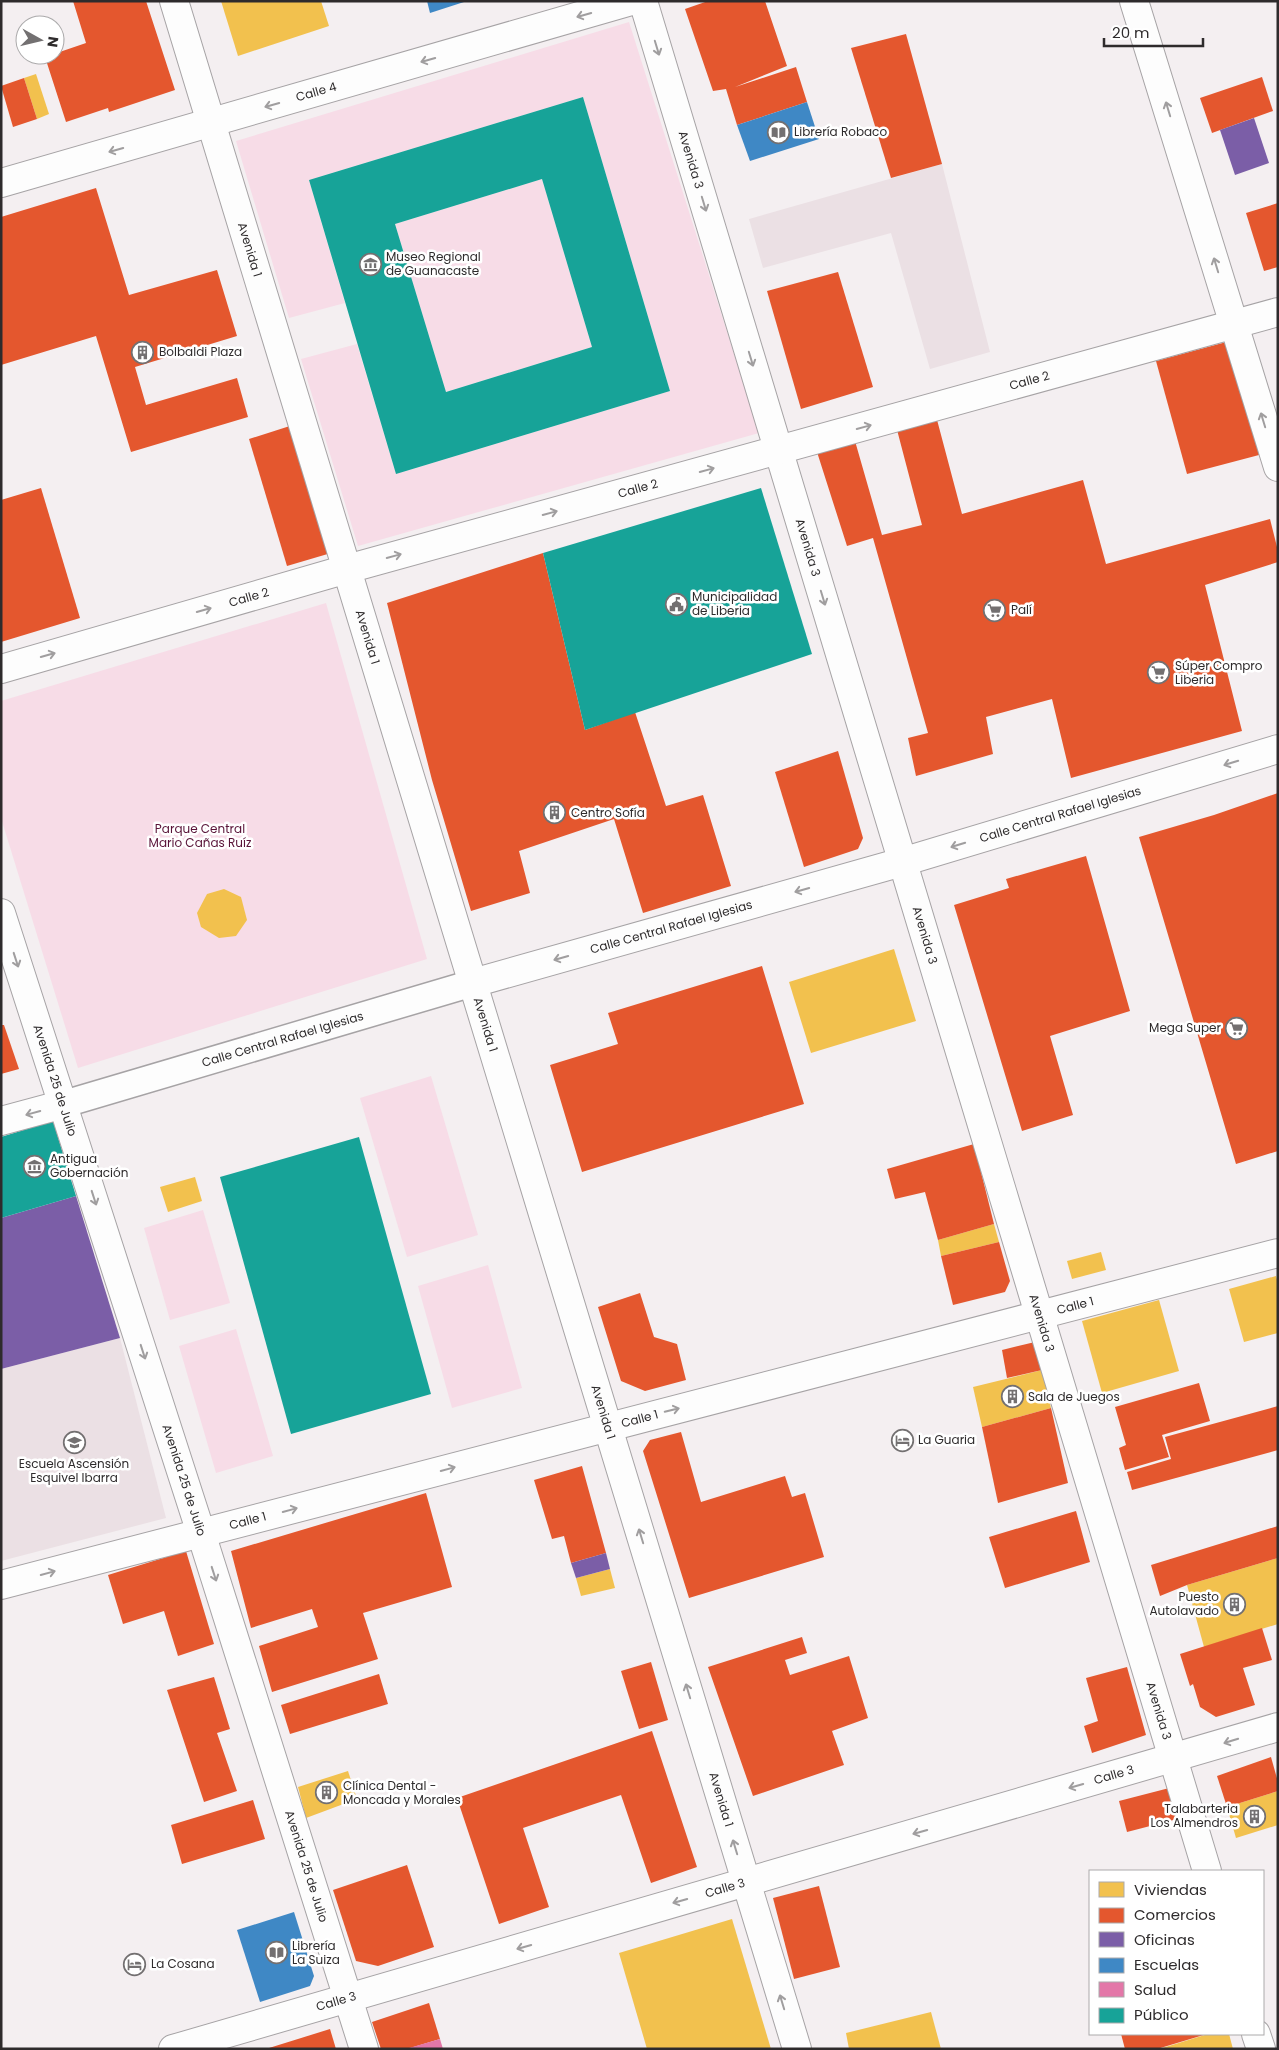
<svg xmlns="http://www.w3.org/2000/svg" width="1279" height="2050" font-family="Poppins,sans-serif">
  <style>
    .built { fill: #ebe0e4 }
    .green { fill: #f7dce7 }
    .homes { fill: #f2c14e }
    .shops { fill: #e4572e }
    .offices { fill: #7b5ea7 }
    .schools { fill: #3f88c5 }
    .health { fill: #e377a8 }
    .public { fill: #17a398; fill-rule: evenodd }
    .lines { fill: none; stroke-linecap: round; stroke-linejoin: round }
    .pedestrian-casing { stroke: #a6a3a5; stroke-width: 29 }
    .minor-casing { stroke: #a6a3a5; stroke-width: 30 }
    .tertiary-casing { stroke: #a6a3a5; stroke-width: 30 }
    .pedestrian { stroke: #fdfdfd; stroke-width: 26 }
    .minor { stroke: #fdfdfd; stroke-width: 28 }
    .tertiary { stroke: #fdfdfd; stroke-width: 28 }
    .oneway { stroke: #a09e9f }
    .labels { text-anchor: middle; stroke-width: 5; stroke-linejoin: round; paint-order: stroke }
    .street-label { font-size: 12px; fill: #2e2b2c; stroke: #fff }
    .poi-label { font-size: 12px; fill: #2e2b2c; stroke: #fff; text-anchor: start }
    .park-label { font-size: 12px; fill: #591338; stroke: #fff }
  </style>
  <rect width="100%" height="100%" fill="#f4eff1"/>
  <g class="built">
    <polygon points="942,164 990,352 930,369 891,233 763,268 749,219"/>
    <polygon points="120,1338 166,1518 1,1561 1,1369"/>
  </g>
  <g class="green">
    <polygon points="629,22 759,433 358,546 301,359 357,344 396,474 670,391 583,97 309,180 345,303 289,318 236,141"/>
    <polygon points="542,179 592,347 446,392 395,224"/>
    <polygon points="326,603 427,959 78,1068 1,818 1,701"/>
    <polygon points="431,1076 478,1235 407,1257 360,1098"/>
    <polygon points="203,1210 230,1303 170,1320 144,1228"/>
    <polygon points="488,1265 522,1388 452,1408 418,1286"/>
    <polygon points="236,1329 273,1456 216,1473 179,1346"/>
  </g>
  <g class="homes">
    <polygon points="221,1 321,1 329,26 238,56"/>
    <polygon points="36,74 49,114 37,119 24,78"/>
    <polygon points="224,889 241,897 247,920 236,936 219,938 201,927 197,913 207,894"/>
    <polygon points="894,949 916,1021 811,1053 789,982"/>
    <polygon points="195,1177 202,1201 168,1212 160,1187"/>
    <polygon points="994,1224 999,1242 941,1256 938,1240"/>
    <polygon points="1101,1252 1106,1270 1072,1279 1067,1261"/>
    <polygon points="1276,1276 1278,1283 1278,1333 1244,1342 1229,1289"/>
    <polygon points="1159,1300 1179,1371 1102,1393 1082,1321"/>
    <polygon points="1042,1370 1051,1408 982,1427 973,1387"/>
    <polygon points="1278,1558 1278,1624 1204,1647 1187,1585"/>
    <polygon points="610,1569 615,1588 581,1596 576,1578"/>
    <polygon points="348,1771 357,1799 306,1818 298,1787"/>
    <polygon points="1278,1791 1278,1825 1236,1838 1227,1807"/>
    <polygon points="732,1919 771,2049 647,2049 619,1953"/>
    <polygon points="931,2012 941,2049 849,2049 846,2033"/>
    <polygon points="1208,2034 1229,2034 1233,2049 1159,2049"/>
  </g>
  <g class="shops">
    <polygon points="73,1 146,1 175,90 109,112 108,108 66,122 45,57 86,43"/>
    <polygon points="708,1 765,1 787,66 735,87 796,67 807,102 737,125 726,89 713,91 685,9"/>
    <polygon points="906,34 942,164 891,178 851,48"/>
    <polygon points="1262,77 1273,111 1212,133 1200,98"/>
    <polygon points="24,78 37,119 13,127 1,86"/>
    <polygon points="96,188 129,295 217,270 237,336 135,367 146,405 237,378 248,417 131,452 96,336 1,365 1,217"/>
    <polygon points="1278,203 1278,267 1264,271 1246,213"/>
    <polygon points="838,272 873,387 801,409 767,291"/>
    <polygon points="1230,341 1259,455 1187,474 1156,361"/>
    <polygon points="936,416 962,514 1083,480 1106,564 1270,519 1278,551 1278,562 1205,585 1242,731 1071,778 1052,699 986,717 993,754 916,776 908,738 928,733 873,538 847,546 817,452 855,441 882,535 922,525 896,426"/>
    <polygon points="293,425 331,553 287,566 249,439"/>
    <polygon points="41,488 80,618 1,642 1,500"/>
    <polygon points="543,553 585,730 635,712 666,806 703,795 731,886 643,913 614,819 519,851 530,893 471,911 432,780 387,603"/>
    <polygon points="838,751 863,838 858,849 804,867 775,772"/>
    <polygon points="1278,793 1278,1151 1236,1164 1139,837 1214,815"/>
    <polygon points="1086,856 1130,1011 1050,1036 1073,1115 1022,1131 954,905 1009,888 1006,879"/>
    <polygon points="762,966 804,1104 582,1172 550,1065 618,1044 608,1013"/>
    <polygon points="1,1025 4,1025 19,1069 1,1074"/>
    <polygon points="974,1144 994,1224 938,1240 925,1192 895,1199 887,1169"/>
    <polygon points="999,1242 1010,1281 1005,1292 953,1305 941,1256"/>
    <polygon points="640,1293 654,1337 677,1344 686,1380 645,1391 621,1381 598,1307"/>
    <polygon points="1035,1342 1042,1370 1007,1378 1002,1350"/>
    <polygon points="1199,1383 1210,1421 1162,1435 1169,1457 1125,1470 1119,1448 1126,1445 1115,1407"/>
    <polygon points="1278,1406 1278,1450 1132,1490 1127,1472 1171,1459 1165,1437"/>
    <polygon points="1051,1408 1068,1483 998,1503 982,1427"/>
    <polygon points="681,1432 701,1502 785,1476 792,1497 805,1493 824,1557 689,1598 643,1451 650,1440"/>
    <polygon points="582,1466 606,1553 571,1563 564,1536 552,1539 534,1480"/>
    <polygon points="426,1493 452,1587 363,1613 378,1659 272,1692 259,1646 318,1627 312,1609 251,1628 231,1551"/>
    <polygon points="1076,1511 1090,1562 1005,1588 989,1537"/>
    <polygon points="1278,1526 1278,1558 1187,1585 1160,1596 1151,1565"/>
    <polygon points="186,1551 214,1644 178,1656 164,1611 123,1624 108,1575"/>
    <polygon points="1262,1628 1272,1660 1243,1668 1255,1705 1216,1717 1200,1707 1193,1684 1190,1686 1180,1654"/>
    <polygon points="802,1637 807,1653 785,1660 790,1675 849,1656 868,1718 832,1731 844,1765 753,1796 708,1667"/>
    <polygon points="651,1662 668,1720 639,1729 621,1671"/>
    <polygon points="1127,1667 1146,1735 1092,1753 1084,1726 1098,1721 1086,1678"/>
    <polygon points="379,1674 388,1704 290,1734 281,1705"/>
    <polygon points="214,1677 230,1729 217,1733 237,1791 204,1802 167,1690"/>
    <polygon points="652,1731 697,1867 651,1883 621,1795 523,1828 549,1907 499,1924 457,1798"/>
    <polygon points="1271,1757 1278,1782 1278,1791 1227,1807 1217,1776"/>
    <polygon points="1177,1786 1185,1817 1127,1832 1119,1801"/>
    <polygon points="253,1800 265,1839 182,1864 171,1825"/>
    <polygon points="407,1865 434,1947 378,1966 356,1961 333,1890"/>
    <polygon points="819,1886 840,1967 794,1979 773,1898"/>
    <polygon points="429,2003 440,2039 407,2049 381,2049 372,2022"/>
    <polygon points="330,2029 336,2049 269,2049 269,2048"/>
    <polygon points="1121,2034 1207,2034 1157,2049 1125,2049"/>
  </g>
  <g class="offices">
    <polygon points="1254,118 1269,163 1235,175 1220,130"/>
    <polygon points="76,1196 120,1338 1,1369 1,1218"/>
    <polygon points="606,1553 610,1569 576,1578 571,1563"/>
  </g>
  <g class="schools">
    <polygon points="427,1 464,1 464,2 430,13"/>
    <polygon points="807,102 819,139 750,161 737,125"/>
    <polygon points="294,1912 314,1976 310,1986 260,2002 237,1930"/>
  </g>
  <polygon class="health" points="440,2039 443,2049 409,2049 409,2048"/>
  <g class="public">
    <path d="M583,97L670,391L396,474L309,180ZM542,179L592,347L446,392L395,224Z"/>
    <polygon points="761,488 812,654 585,730 543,553"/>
    <polygon points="53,1121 76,1196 1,1218 1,1137"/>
    <polygon points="359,1137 431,1394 291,1434 220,1177"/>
  </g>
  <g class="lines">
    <defs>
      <g id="pedestrian">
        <path id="s1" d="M64,1104L473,983"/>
      </g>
      <g id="minor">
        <path id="s2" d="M643,1L1207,1871"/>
        <polyline points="1134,1 1278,467"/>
        <path id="s3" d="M1,183L631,1"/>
        <path id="s4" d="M1,669L347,569L1278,312"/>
        <path id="s5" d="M473,983L902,862L1278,749"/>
        <path id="s6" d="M1,1585L1278,1253"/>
        <polyline points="1256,2034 1261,2049"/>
        <path id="s7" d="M173,2049L1278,1727"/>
      </g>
      <g id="tertiary">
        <path id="s8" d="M174,1L797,2049"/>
        <path id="s9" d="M1,913L201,1533L364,2049"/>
        <polyline points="1,1121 64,1104"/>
      </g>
    </defs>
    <use href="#pedestrian" class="pedestrian-casing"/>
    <use href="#minor" class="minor-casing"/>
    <use href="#tertiary" class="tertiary-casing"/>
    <use href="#pedestrian" class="pedestrian"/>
    <use href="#minor" class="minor"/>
    <use href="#tertiary" class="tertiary"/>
  </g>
  <defs><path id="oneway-shaft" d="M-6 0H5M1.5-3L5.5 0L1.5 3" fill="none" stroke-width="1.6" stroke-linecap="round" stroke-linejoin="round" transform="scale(1.25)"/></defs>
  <g class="oneway">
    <use href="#oneway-shaft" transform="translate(584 15) rotate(164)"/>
    <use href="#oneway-shaft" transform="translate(657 48) rotate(73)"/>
    <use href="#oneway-shaft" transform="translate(428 60) rotate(164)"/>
    <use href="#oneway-shaft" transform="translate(272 105) rotate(164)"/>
    <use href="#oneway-shaft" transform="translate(1168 109) rotate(-107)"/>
    <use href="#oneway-shaft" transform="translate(116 150) rotate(164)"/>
    <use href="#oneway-shaft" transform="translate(704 204) rotate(73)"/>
    <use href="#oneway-shaft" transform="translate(1216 265) rotate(-107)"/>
    <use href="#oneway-shaft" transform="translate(751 359) rotate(73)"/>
    <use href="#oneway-shaft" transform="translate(1263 420) rotate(-107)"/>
    <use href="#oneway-shaft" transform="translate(864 427) rotate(-15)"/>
    <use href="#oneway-shaft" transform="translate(707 470) rotate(-15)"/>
    <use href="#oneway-shaft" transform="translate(550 513) rotate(-15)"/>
    <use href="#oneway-shaft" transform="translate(394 556) rotate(-15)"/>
    <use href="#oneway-shaft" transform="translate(823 598) rotate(73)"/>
    <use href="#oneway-shaft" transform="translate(204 610) rotate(-16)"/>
    <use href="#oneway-shaft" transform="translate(48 655) rotate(-16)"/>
    <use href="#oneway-shaft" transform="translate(1231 763) rotate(163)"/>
    <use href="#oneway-shaft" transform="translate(958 845) rotate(163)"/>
    <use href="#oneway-shaft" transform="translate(802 890) rotate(164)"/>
    <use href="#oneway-shaft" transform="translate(561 958) rotate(164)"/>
    <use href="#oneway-shaft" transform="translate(16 960) rotate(72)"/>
    <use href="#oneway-shaft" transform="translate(33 1113) rotate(165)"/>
    <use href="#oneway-shaft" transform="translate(94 1198) rotate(72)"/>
    <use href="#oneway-shaft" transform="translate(143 1352) rotate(72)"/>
    <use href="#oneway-shaft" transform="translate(672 1410) rotate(-14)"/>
    <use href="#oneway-shaft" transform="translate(448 1469) rotate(-15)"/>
    <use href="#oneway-shaft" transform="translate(290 1510) rotate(-15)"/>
    <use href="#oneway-shaft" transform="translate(641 1536) rotate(-107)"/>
    <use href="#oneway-shaft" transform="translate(48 1573) rotate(-15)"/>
    <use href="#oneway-shaft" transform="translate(214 1574) rotate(72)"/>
    <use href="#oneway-shaft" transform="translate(688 1691) rotate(-107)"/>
    <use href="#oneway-shaft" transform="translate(1231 1741) rotate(163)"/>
    <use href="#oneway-shaft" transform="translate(1076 1786) rotate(164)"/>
    <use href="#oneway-shaft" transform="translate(920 1832) rotate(164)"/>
    <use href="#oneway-shaft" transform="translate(735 1847) rotate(-107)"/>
    <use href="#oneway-shaft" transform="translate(680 1901) rotate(164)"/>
    <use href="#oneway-shaft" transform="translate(524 1947) rotate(164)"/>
    <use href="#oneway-shaft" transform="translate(782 2002) rotate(-107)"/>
  </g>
  <defs>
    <symbol id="library-ring" viewBox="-11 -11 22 22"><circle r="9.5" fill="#fff" stroke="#737071" stroke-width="1.5"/><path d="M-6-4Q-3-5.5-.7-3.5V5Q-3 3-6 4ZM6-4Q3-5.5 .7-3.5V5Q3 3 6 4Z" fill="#737071"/></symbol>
    <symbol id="museum-ring" viewBox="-11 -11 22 22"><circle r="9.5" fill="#fff" stroke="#737071" stroke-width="1.5"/><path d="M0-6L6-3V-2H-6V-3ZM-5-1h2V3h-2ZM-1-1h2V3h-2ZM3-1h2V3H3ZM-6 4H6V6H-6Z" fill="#737071"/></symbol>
    <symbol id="building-ring" viewBox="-11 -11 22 22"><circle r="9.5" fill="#fff" stroke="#737071" stroke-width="1.5"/><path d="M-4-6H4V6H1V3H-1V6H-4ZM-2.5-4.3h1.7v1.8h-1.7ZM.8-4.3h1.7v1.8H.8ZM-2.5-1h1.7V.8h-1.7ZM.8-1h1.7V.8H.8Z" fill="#737071"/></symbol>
    <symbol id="civic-ring" viewBox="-11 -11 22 22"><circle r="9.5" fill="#fff" stroke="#737071" stroke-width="1.5"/><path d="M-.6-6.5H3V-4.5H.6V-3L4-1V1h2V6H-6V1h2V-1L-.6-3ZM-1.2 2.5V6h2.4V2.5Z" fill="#737071"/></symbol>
    <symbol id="supermarket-ring" viewBox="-11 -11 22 22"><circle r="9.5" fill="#fff" stroke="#737071" stroke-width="1.5"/><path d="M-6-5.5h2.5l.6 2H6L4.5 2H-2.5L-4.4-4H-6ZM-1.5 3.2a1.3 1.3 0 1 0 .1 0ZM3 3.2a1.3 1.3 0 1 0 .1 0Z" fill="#737071"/></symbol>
    <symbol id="hotel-ring" viewBox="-11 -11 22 22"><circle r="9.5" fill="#fff" stroke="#737071" stroke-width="1.5"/><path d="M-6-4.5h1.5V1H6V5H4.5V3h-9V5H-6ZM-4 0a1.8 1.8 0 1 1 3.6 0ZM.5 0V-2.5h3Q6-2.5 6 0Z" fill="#737071"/></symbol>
    <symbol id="school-ring" viewBox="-11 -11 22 22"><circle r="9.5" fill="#fff" stroke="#737071" stroke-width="1.5"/><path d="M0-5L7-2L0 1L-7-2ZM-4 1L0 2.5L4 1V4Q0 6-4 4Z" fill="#737071"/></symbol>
  </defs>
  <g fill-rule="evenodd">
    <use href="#library-ring" x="766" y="120" width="25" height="25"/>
    <use href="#museum-ring" x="358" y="252" width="25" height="25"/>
    <use href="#building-ring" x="130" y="340" width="25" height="25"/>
    <use href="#civic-ring" x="664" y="592" width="25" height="25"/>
    <use href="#supermarket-ring" x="982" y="598" width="25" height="25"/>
    <use href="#supermarket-ring" x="1146" y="660" width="25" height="25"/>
    <use href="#building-ring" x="542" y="800" width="25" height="25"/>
    <use href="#supermarket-ring" x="1224" y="1016" width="25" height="25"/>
    <use href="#museum-ring" x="22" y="1154" width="25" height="25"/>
    <use href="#building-ring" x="1000" y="1384" width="25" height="25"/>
    <use href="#hotel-ring" x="890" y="1428" width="25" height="25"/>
    <use href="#school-ring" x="62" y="1430" width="25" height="25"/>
    <use href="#building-ring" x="1222" y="1592" width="25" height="25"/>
    <use href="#building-ring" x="314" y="1780" width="25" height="25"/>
    <use href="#building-ring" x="1242" y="1804" width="25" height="25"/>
    <use href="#library-ring" x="264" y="1940" width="25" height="25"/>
    <use href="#hotel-ring" x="122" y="1952" width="25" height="25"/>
  </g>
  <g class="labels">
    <g class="street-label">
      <text dy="4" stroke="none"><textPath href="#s3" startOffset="328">Calle 4</textPath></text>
      <text dy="4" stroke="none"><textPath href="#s2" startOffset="166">Avenida 3</textPath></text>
      <text dy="4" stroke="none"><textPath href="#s8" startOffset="260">Avenida 1</textPath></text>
      <text dy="4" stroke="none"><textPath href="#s4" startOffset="1068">Calle 2</textPath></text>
      <text dy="4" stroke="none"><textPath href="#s4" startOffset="662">Calle 2</textPath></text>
      <text dy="4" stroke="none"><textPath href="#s2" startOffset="571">Avenida 3</textPath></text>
      <text dy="4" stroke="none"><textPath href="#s4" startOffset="258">Calle 2</textPath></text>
      <text dy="4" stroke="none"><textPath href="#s8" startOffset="665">Avenida 1</textPath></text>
      <text dy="4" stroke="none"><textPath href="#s5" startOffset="611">Calle Central Rafael Iglesias</textPath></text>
      <text dy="4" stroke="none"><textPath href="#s5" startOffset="206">Calle Central Rafael Iglesias</textPath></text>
      <text dy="4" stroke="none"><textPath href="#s2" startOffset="976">Avenida 3</textPath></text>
      <text dy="4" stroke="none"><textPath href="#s8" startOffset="1070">Avenida 1</textPath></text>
      <text dy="4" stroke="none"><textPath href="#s1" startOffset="228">Calle Central Rafael Iglesias</textPath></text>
      <text dy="4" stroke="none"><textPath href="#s9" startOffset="176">Avenida 25 de Julio</textPath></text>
      <text dy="4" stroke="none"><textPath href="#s6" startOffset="1110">Calle 1</textPath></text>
      <text dy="4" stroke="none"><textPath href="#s2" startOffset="1381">Avenida 3</textPath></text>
      <text dy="4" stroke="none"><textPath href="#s8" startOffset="1475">Avenida 1</textPath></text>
      <text dy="4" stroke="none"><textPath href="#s6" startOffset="660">Calle 1</textPath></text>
      <text dy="4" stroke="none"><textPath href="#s9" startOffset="596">Avenida 25 de Julio</textPath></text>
      <text dy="4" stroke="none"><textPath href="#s6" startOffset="255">Calle 1</textPath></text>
      <text dy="4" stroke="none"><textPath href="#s2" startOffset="1786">Avenida 3</textPath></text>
      <text dy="4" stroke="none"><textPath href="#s7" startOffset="980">Calle 3</textPath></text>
      <text dy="4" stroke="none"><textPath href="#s8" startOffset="1880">Avenida 1</textPath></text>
      <text dy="4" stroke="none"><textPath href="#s9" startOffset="1001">Avenida 25 de Julio</textPath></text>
      <text dy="4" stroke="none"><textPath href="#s7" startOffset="575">Calle 3</textPath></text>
      <text dy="4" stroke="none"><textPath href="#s7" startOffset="170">Calle 3</textPath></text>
    </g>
    <g class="poi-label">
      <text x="794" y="136">Librería Robaco</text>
      <text x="386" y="261">Museo Regional<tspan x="386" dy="14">de Guanacaste</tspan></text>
      <text x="159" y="356">Bolbaldi Plaza</text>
      <text x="692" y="601">Municipalidad<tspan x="692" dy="14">de Liberia</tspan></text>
      <text x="1011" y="614">Palí</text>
      <text x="1175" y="670">Súper Compro<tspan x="1175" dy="14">Liberia</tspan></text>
      <text x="571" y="817">Centro Sofía</text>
      <text x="1221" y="1032" text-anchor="end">Mega Super</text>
      <text x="50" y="1163">Antigua<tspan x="50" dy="14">Gobernación</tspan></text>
      <text x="1028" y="1401">Sala de Juegos</text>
      <text x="918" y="1444">La Guaria</text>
      <text x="74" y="1468" text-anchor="middle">Escuela Ascensión<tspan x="74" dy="14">Esquivel Ibarra</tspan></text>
      <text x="1219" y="1601" text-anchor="end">Puesto<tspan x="1219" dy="14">Autolavado</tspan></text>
      <text x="343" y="1790">Clínica Dental -<tspan x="343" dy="14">Moncada y Morales</tspan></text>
      <text x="1238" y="1813" text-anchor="end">Talabarteria<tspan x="1238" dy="14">Los Almendros</tspan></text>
      <text x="292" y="1950">Librería<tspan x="292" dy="14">La Suiza</tspan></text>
      <text x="151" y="1968">La Cosana</text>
    </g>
    <g class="park-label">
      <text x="200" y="833">Parque Central<tspan x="200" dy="14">Mario Cañas Ruíz</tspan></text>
    </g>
  </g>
  <rect width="1279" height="2050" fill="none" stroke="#2e2b2c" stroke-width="5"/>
  <rect x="1089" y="1870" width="175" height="165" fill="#ffffff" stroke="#abaaab"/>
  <rect x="1099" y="1882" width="25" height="15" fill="#f2c14e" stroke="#abaaab"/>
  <text x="1134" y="1895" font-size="15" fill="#2e2b2c">Viviendas</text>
  <rect x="1099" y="1908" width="25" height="15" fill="#e4572e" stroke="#abaaab"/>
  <text x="1134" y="1920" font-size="15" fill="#2e2b2c">Comercios</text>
  <rect x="1099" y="1932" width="25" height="15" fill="#7b5ea7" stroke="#abaaab"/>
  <text x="1134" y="1945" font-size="15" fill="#2e2b2c">Oficinas</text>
  <rect x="1099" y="1958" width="25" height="15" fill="#3f88c5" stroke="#abaaab"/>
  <text x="1134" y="1970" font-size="15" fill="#2e2b2c">Escuelas</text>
  <rect x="1099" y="1982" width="25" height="15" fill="#e377a8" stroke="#abaaab"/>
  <text x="1134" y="1995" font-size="15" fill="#2e2b2c">Salud</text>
  <rect x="1099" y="2008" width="25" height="15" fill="#17a398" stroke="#abaaab"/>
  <text x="1134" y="2020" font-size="15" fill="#2e2b2c">Público</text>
  <g transform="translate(40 40) rotate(98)"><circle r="24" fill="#ffffff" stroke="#abaaab"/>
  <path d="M0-4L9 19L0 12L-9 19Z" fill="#737071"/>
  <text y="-8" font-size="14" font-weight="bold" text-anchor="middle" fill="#2e2b2c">N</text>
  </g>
  <path d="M1104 38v8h99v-8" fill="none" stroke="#2e2b2c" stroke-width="2.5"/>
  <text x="1112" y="38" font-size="15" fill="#2e2b2c" stroke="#ffffff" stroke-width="4" paint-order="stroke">20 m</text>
</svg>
